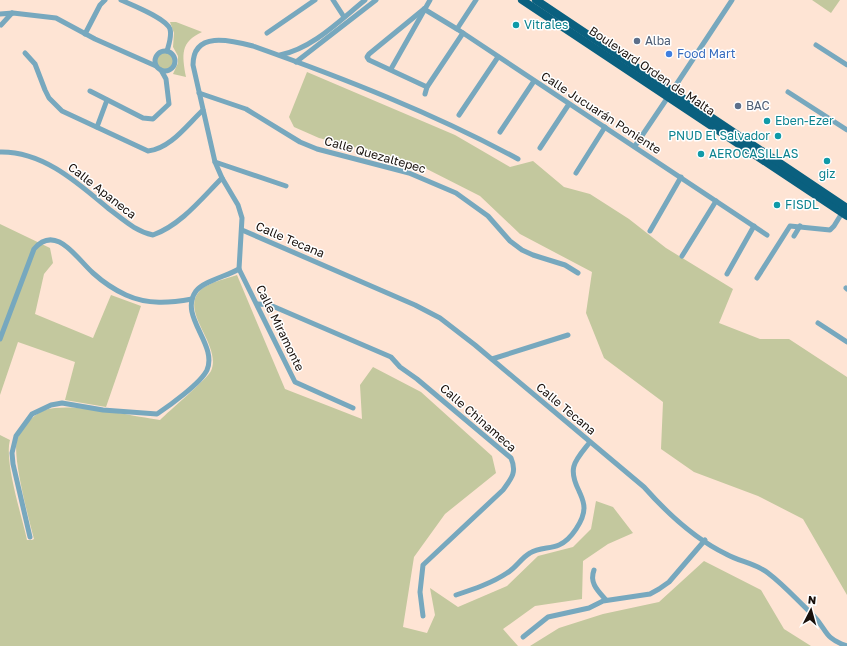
<svg xmlns="http://www.w3.org/2000/svg" width="847" height="646" font-family="'Golos Text',sans-serif">
  <style>
    .green { fill: #c3c89e }
    .lines { fill: none; stroke-linecap: round; stroke-linejoin: round }
    .minor { stroke: #77a8be; stroke-width: 5 }
    .trunk { stroke: #0a607f; stroke-width: 8 }
    .culture-dot { fill: #0f9aa8; stroke: #fff; stroke-width: 1.5 }
    .service-dot { fill: #5c6f8a; stroke: #fff; stroke-width: 1.5 }
    .shop-dot { fill: #3f7fe0; stroke: #fff; stroke-width: 1.5 }
    .labels { text-anchor: middle; stroke-width: 3; stroke-linejoin: round; paint-order: stroke }
    .culture-label { font-size: 12px; fill: #0d838f; stroke: #fff; text-anchor: start }
    .service-label { font-size: 12px; fill: #4e5e75; stroke: #fff; text-anchor: start }
    .shop-label { font-size: 12px; fill: #366cbe; stroke: #fff; text-anchor: start }
    .street-label { font-size: 12px; fill: #18100b; stroke: #fff }
  </style>
  <rect width="100%" height="100%" fill="#fee4d4"/>
  <g class="green">
    <polygon points="812,0 840,0 831,13"/>
    <path d="M170,22H176L202,32C180,42 182,55 186,77L173,74L178,63V56L173,47L174,33Z"/>
    <circle cx="165" cy="61" r="8"/>
    <polygon points="307,72 455,135 510,167 533,161 564,187 590,194 629,219 666,248 733,289 719,323 760,339 789,339 847,377 847,595 803,519 758,496 694,472 661,449 663,402 604,358 586,313 592,272 520,234 480,196 415,163 319,138 294,127 289,117"/>
    <polygon points="0,224 50,248 53,263 44,274 35,314 93,338 111,295 141,306 106,407 65,400 75,362 18,342 0,395"/>
    <path d="M237,275L285,389L362,419L360,385L373,367L421,392L492,456L496,473L445,514L414,557L403,627L427,633L435,615L430,588L458,607L507,586L538,556L573,547L591,529L596,501L613,507L633,533L608,544L583,561L582,599L535,606L503,629L518,646H0V435L10,440C4,462 22,516 27,540H32L34,539C29,520 12,456 17,440C21,429 34,413 45,410C72,402 130,416 160,420C168,412 208,378 211,371C222,346 182,314 198,293C205,283 226,279 237,275Z"/>
    <polygon points="704,561 761,590 784,629 811,646 530,646 559,628 603,614 659,602"/>
  </g>
  <g class="lines">
    <g class="minor">
      <path d="M121,0C132,5 166,18 170,29C172,36 169,44 167,51"/>
      <polyline points="333,0 344,17"/>
      <polyline points="424,9 457,29 767,235"/>
      <polyline points="424,9 369,54 367,57 369,60 427,87"/>
      <polyline points="0,14 13,13 56,18 95,39 156,66"/>
      <polyline points="1,25 12,13"/>
      <polyline points="457,29 476,0"/>
      <polyline points="267,33 315,0"/>
      <polyline points="85,34 100,5 105,0"/>
      <polyline points="816,45 847,65"/>
      <circle cx="165" cy="61" r="10"/>
      <path d="M25,53L35,64L45,90L49,98L62,111L148,151C170,149 187,125 203,110"/>
      <path d="M280,55C313,48 339,21 365,0"/>
      <polyline points="296,62 376,0"/>
      <polyline points="391,69 430,0"/>
      <polyline points="90,91 143,118 153,119 169,104 166,79 161,70"/>
      <polyline points="672,91 732,0"/>
      <polyline points="788,92 847,130"/>
      <polyline points="199,93 246,109 300,142 317,149 409,173 456,193 488,216 510,241 522,250 533,255 565,265 578,273"/>
      <polyline points="425,94 427,87 463,33"/>
      <polyline points="459,115 498,57"/>
      <polyline points="97,127 107,100"/>
      <polyline points="500,132 534,81"/>
      <polyline points="635,146 668,97"/>
      <polyline points="540,148 569,104"/>
      <path d="M0,152C43,151 78,183 109,209C124,220 135,231 153,235C181,225 202,198 222,178"/>
      <polyline points="215,162 286,186"/>
      <polyline points="576,173 605,127"/>
      <path d="M242,230L415,305L440,318L475,345L644,487C667,513 695,539 726,554C740,562 755,563 768,573C784,585 798,601 812,614C828,630 823,638 847,646"/>
      <polyline points="650,231 681,177"/>
      <polyline points="794,236 800,226"/>
      <polyline points="682,256 716,201"/>
      <polyline points="727,274 754,226"/>
      <polyline points="757,278 790,226 830,230 834,226 842,213"/>
      <polyline points="846,288 847,289"/>
      <path d="M258,304L270,305L391,357L400,367L417,379L511,458C517,472 512,478 503,490L423,565L420,592L423,616"/>
      <polyline points="818,323 847,342"/>
      <path d="M0,339L34,249C56,223 77,259 93,273C103,282 115,290 126,295C148,305 170,303 192,299"/>
      <polyline points="492,359 568,335"/>
      <path d="M353,408L295,382L239,269L242,218L238,205L222,178L215,162L193,65C193,31 230,40 253,46C343,78 433,113 518,159"/>
      <path d="M30,537L13,464L12,453L16,436L32,414L51,405L62,403L103,410L157,414C169,406 201,383 207,370C218,344 178,316 196,291C204,281 227,276 239,269"/>
      <path d="M594,570C589,583 598,591 606,600"/>
      <path d="M456,595C474,589 492,583 507,573C516,568 521,558 530,553C539,547 550,549 559,545C571,540 584,520 584,508C584,501 581,496 579,491C567,467 575,461 590,442"/>
      <polyline points="523,637 548,617 589,608 603,601 650,594 659,589 669,582 705,540"/>
    </g>
    <g class="trunk">
      <polyline points="522,0 847,216"/>
      <polyline points="536,0 847,208"/>
    </g>
  </g>
  <g class="culture-dot">
    <circle cx="516" cy="25" r="4"/>
    <circle cx="767" cy="121" r="4"/>
    <circle cx="778" cy="136" r="4"/>
    <circle cx="701" cy="154" r="4"/>
    <circle cx="827" cy="161" r="4"/>
    <circle cx="777" cy="205" r="4"/>
  </g>
  <g class="service-dot">
    <circle cx="637" cy="41" r="4"/>
    <circle cx="738" cy="106" r="4"/>
  </g>
  <circle class="shop-dot" cx="669" cy="54" r="4"/>
  <g class="labels">
    <g class="culture-label">
      <text x="524" y="29">Vitrales</text>
      <text x="775" y="125">Eben-Ezer</text>
      <text x="770" y="140" text-anchor="end">PNUD El Salvador</text>
      <text x="709" y="158">AEROCASILLAS</text>
      <text x="827" y="178" text-anchor="middle">giz</text>
      <text x="785" y="209">FISDL</text>
    </g>
    <g class="service-label">
      <text x="645" y="45">Alba</text>
      <text x="746" y="110">BAC</text>
    </g>
    <g class="shop-label">
      <text x="677" y="58">Food Mart</text>
    </g>
    <g class="street-label">
      <text transform="translate(652 71) rotate(34)" y="4">Boulevard Orden de Malta</text>
      <text transform="translate(601 113) rotate(33)" y="4">Calle Jucuarán Poniente</text>
      <text transform="translate(375 155) rotate(16)" y="4">Calle Quezaltepec</text>
      <text transform="translate(102 191) rotate(38)" y="4">Calle Apaneca</text>
      <text transform="translate(290 240) rotate(23)" y="4">Calle Tecana</text>
      <text transform="translate(280 328) rotate(64)" y="4">Calle Miramonte</text>
      <text transform="translate(566 409) rotate(40)" y="4">Calle Tecana</text>
      <text transform="translate(478 418) rotate(41)" y="4">Calle Chinameca</text>
    </g>
  </g>
  <g transform="translate(811 610) rotate(6)" stroke="#ffffff" stroke-width="3" paint-order="stroke">
  <path d="M0-3L7 15L0 10L-7 15Z" fill="#18100b"/>
  <text y="-6" font-size="11" font-weight="bold" text-anchor="middle" fill="#18100b">N</text>
  </g>
</svg>
